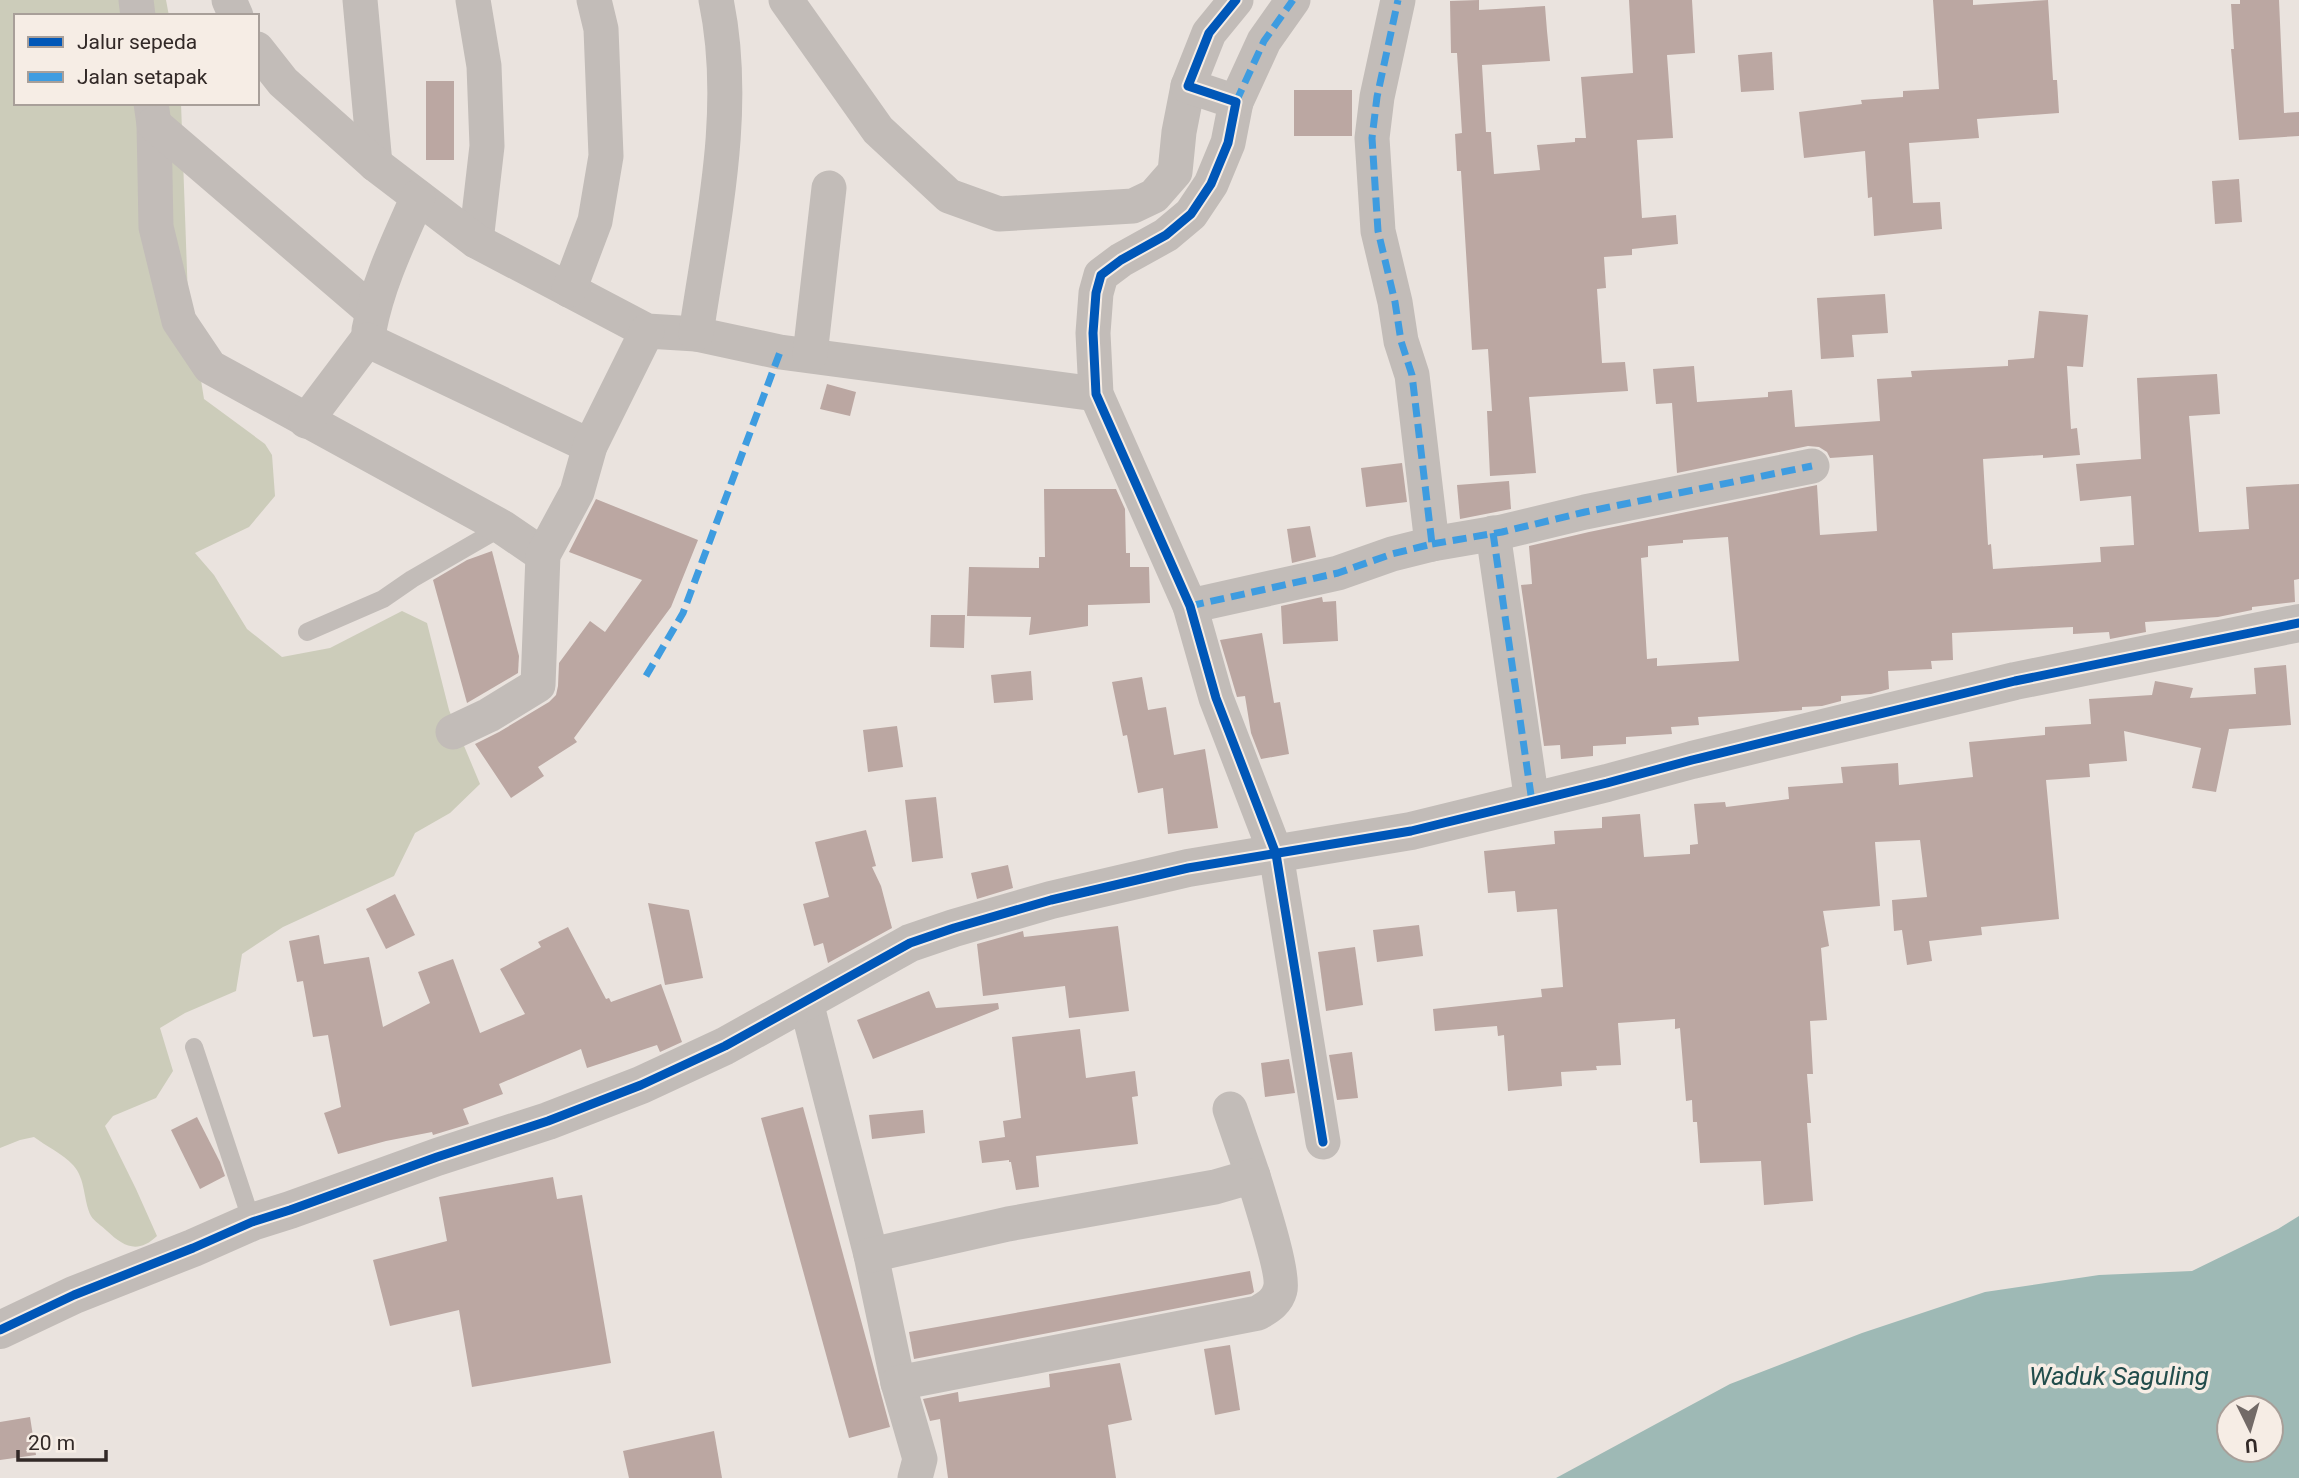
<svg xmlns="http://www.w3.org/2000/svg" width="2299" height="1478" font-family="Roboto,sans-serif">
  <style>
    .green { fill: #ccccba }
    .water { fill: #9eb9b5; fill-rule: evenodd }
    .building { fill: #bba7a2; fill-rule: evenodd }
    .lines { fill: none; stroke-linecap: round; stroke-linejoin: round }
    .service { stroke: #c2bcb8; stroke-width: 18 }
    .minor { stroke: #c2bcb8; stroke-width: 35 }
    .tertiary { stroke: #c2bcb8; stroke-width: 38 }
    .quiet { stroke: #3e9ce0; stroke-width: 7; stroke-dasharray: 14 7; stroke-linecap: butt }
    .cycleway-casing { stroke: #f6ede5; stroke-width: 13 }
    .cycleway { stroke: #0057b8; stroke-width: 9 }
    .labels { text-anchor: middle; stroke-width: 7; stroke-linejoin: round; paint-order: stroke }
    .water-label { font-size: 26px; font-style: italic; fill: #224d4c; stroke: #f6ede5 }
  </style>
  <rect width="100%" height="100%" fill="#eae3de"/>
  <path class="green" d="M0,0H166L169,16H16V103H181L188,299L204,399L265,444L272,455L275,496L249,527L195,553L214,575L247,629L282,657L330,648L402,611L427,623L449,710L480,784L450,813L415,833L394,876L283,927L242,954L236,991L185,1013L160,1028L173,1071L156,1098L113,1116L105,1126L136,1189L157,1236C138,1254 124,1247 107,1231C102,1226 94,1221 91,1216C83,1200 86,1179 73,1165C63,1154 46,1146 34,1137L20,1140L0,1148Z"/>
  <path class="water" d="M2299,1216V1478H1556L1730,1384L1862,1333L1985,1292L2099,1275L2192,1271L2278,1229ZM2229,1408H2271V1450H2229Z"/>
  <g class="building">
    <polygon points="1479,0 1479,10 1545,6 1547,31 1550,61 1482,65 1486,132 1491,132 1494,174 1540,170 1537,145 1575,142 1575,138 1586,138 1581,77 1633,73 1629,0 1692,0 1695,53 1667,55 1673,138 1637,140 1642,218 1676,215 1678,244 1632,249 1632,255 1604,257 1606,288 1597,289 1602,363 1625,362 1628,391 1529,397 1536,473 1490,476 1487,411 1492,411 1488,349 1472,350 1461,171 1457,171 1455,134 1462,133 1457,53 1451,53 1450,1"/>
    <polygon points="1933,0 1973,0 1973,5 2048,0 2053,80 2057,80 2059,113 1977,119 1979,138 1909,143 1913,203 1940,202 1942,229 1874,236 1872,197 1868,198 1865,151 1804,158 1799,112 1862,104 1861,100 1903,97 1903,91 1939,89"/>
    <polygon points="2240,0 2279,0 2284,113 2299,112 2299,136 2239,140 2231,49 2234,49 2231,4 2240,4"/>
    <polygon points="1772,52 1774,90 1741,92 1738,55"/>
    <rect x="426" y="81" width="28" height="79"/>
    <rect x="1294" y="90" width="58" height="46"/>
    <polygon points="2239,179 2242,222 2215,224 2212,181"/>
    <polygon points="1885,294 1888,333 1852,335 1854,357 1821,359 1817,298"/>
    <path d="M2039,311L2088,315L2083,367L2067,366L2071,429L2077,428L2080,455L2043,458V455L1983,459L1988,545L1991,544L1993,569L2101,562L2100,547L2134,545L2131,496L2080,501L2076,464L2141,459L2137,378L2217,374L2220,414L2189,416L2199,532L2249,529L2246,487L2299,484V579L2294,580L2295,602L2252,607V610L2218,617L2145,622L2146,632L2110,639L2109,632L2073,634V627L1952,633L1953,660L1931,661L1932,669L1888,671L1889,689L1871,694L1841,696V701L1822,706L1802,707V710L1698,717L1699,725L1671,727L1672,734L1626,737V744L1593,746V756L1561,759L1560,745L1544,746L1521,585L1532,584L1529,546L1589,532L1817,485L1820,535L1877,531L1873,455L1830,458L1827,452L1819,447L1808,446L1677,473L1672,403L1656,404L1653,369L1694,366L1697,402L1768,397V392L1792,390L1795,427L1880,421L1877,379L1912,377L1911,371L2008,366V360L2034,358ZM1728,537L1739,661L1657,666V658L1647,659L1641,558L1648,557V546L1683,543V540Z"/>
    <polygon points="827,384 856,392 850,416 820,409"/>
    <polygon points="1402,463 1407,502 1366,507 1361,468"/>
    <polygon points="1509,481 1511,509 1460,519 1457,485"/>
    <polygon points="1044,489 1116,489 1125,509 1126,553 1130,553 1130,567 1149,567 1150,603 1088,605 1088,626 1029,635 1031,617 967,616 969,567 1039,568 1039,557 1045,557"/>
    <polygon points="596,499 698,540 671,607 574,738 577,742 538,767 544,776 511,798 475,744 499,732 549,702 556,695 558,686 559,663 590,621 605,632 642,580 569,552"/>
    <polygon points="1310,526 1316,557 1292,563 1287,529"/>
    <polygon points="492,551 519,656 518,673 467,703 433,580 467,560"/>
    <polygon points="1322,597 1323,602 1336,601 1338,641 1283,644 1281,606"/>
    <polygon points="931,615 965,615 964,648 930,647"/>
    <polygon points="1262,633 1274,703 1280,702 1289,754 1261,759 1251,733 1245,696 1237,697 1220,640"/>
    <polygon points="2286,665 2291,725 2229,729 2216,792 2192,788 2201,748 2124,731 2127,761 2089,764 2090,777 2046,780 2059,919 1981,927 1982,935 1929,941 1932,961 1907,965 1902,930 1894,931 1892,900 1927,897 1920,840 1875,842 1880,906 1823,911 1829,946 1821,948 1827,1020 1810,1021 1813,1074 1807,1074 1811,1123 1807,1123 1813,1201 1764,1205 1761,1161 1700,1163 1697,1122 1693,1122 1692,1100 1686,1101 1680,1028 1675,1029 1675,1019 1618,1023 1621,1065 1596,1066 1597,1070 1561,1072 1562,1086 1508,1091 1504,1035 1498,1036 1497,1026 1435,1031 1433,1009 1542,997 1541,989 1563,987 1557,909 1517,912 1515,891 1488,893 1484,851 1555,844 1554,831 1602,828 1602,817 1640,814 1644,857 1690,854 1690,845 1698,844 1694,804 1725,802 1726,807 1789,799 1788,787 1843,783 1841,767 1898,763 1899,785 1973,777 1969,742 2045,735 2045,727 2091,724 2089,699 2152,695 2155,681 2193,688 2190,698 2256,694 2254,668"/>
    <polygon points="1031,671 1033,700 994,703 991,675"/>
    <polygon points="1142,677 1148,710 1166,707 1174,755 1205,749 1218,828 1168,834 1163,788 1138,793 1127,735 1123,736 1112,682"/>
    <polygon points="897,726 903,767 868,772 863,730"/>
    <polygon points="936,797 943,858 912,862 905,800"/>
    <polygon points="866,830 876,866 872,867 881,886 892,928 828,963 823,943 814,946 803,904 829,897 815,842"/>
    <polygon points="1008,865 1013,888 977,899 971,873"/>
    <polygon points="395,894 415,935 386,949 366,909"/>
    <polygon points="648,903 689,910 703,978 665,985"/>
    <polygon points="1419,925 1423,956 1377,962 1373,930"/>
    <polygon points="1118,926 1129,1011 1069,1018 1065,986 983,996 977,944 1023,931 1024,937"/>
    <polygon points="568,927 606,999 609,998 611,1002 661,984 682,1042 660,1052 657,1045 587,1068 581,1049 499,1084 503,1094 463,1109 469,1124 433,1135 432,1132 386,1141 338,1154 324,1113 341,1107 328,1035 313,1037 303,981 297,982 289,941 319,935 324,964 369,957 383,1027 430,1003 418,972 453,959 480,1033 525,1014 500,969 541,947 538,942"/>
    <polygon points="1355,947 1363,1005 1326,1011 1318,952"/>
    <polygon points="929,991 936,1008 998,1003 999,1009 873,1059 857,1020"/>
    <polygon points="1080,1029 1086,1078 1135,1071 1138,1096 1132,1097 1138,1144 1036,1156 1039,1187 1016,1190 1011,1162 1009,1162 1009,1160 982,1163 979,1141 1005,1137 1003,1121 1021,1118 1012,1037"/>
    <polygon points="1352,1052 1358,1098 1337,1100 1329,1055"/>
    <polygon points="1289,1059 1295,1093 1265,1097 1261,1063"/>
    <polygon points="803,1107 890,1427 849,1438 761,1118"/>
    <polygon points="923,1110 925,1133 872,1139 869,1115"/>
    <polygon points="197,1117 220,1162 225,1176 200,1189 171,1130"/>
    <polygon points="553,1177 557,1199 582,1195 611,1363 472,1387 459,1310 390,1326 373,1260 447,1241 439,1197"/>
    <polygon points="1250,1271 1254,1292 1251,1294 914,1359 909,1332"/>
    <polygon points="1230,1345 1240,1410 1215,1415 1204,1349"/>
    <polygon points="1120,1363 1132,1420 1108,1425 1116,1478 948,1478 940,1419 930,1421 923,1399 958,1392 959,1402 1050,1387 1049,1374"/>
    <polygon points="30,1417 36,1455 0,1460 0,1422"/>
    <polygon points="714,1431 722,1478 629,1478 623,1451"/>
  </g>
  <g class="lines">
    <g class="service">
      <polyline points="307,632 383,599 412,579 502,527"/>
      <polyline points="194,1047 252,1222"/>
    </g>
    <g class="minor">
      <polyline points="136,0 138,16"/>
      <polyline points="229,0 236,16"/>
      <polyline points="360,0 375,164"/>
      <polyline points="473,0 484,66 487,146 476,241"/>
      <polyline points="786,0 878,130 949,196 999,214 1133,206 1154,196 1175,172 1179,132 1188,86"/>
      <polyline points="1236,0 1209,33 1188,86 1236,102 1228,143 1211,184 1191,214 1166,235 1121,260 1101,275 1096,293 1093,333 1096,394 1190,606 1216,698 1276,854 1323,1142"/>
      <polyline points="257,49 283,82 375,164 476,241 647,331 696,334 780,352 1096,394"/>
      <polyline points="1236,102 1264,41 1293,0"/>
      <polyline points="151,103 154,124 156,227 179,321 210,367 502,527 543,555"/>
      <polyline points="154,124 372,311"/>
      <polyline points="569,290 595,221 606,156 601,29 594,0"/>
      <path d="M369,330C378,283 399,240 418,197"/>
      <path d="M696,334C712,224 739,110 716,0"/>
      <polyline points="810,355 829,188"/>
      <polyline points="306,421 367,340 590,446"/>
      <polyline points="1493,533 1532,802"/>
      <polyline points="1432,544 1502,532 1585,512 1812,466"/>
      <polyline points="1190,606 1338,573 1392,554 1432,544 1412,375 1401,341 1395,302 1378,231 1372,138 1377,97 1398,0"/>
      <polyline points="453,732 489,715 538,685 543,555 577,492 590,446 647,331"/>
      <polyline points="806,1002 871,1255 898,1383 920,1459 915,1478"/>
      <polyline points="1230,1109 1253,1176"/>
      <path d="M871,1255L1008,1224L1215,1187L1253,1176C1259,1196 1285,1275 1280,1290C1277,1302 1268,1307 1258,1313L898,1383"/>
    </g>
    <polyline class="tertiary" points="0,1330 74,1295 193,1248 252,1222 290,1210 437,1157 548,1121 641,1085 725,1046 910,943 954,928 1051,900 1188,868 1411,831 1607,783 1692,760 2015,681 2299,623"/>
    <g class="quiet">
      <polyline points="1236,102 1264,41 1293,0"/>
      <polyline points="1493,533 1532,802"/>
      <polyline points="1432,544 1502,532 1585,512 1812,466"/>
      <polyline points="1190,606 1338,573 1392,554 1432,544 1412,375 1401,341 1395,302 1378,231 1372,138 1377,97 1398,0"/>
      <polyline points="646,676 683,613 780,352"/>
    </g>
    <defs>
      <g id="cycleway">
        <polyline points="1236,0 1209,33 1188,86 1236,102 1228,143 1211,184 1191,214 1166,235 1121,260 1101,275 1096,293 1093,333 1096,394 1190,606 1216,698 1276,854 1323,1142"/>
        <polyline points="0,1330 74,1295 193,1248 252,1222 290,1210 437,1157 548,1121 641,1085 725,1046 910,943 954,928 1051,900 1188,868 1411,831 1607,783 1692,760 2015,681 2299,623"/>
      </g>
    </defs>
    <use href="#cycleway" class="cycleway-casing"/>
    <use href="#cycleway" class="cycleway"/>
  </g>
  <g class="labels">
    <g class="water-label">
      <text x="2119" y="1385">Waduk Saguling</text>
    </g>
  </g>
  <rect x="14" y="14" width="245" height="91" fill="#f6ede5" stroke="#a89f99" stroke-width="2"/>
  <rect x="28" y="37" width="35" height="10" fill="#0057b8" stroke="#a89f99" stroke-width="2"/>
  <text x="77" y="49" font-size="21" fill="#322927">Jalur sepeda</text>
  <rect x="28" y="72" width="35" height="10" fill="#3e9ce0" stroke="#a89f99" stroke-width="2"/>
  <text x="77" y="84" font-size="21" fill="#322927">Jalan setapak</text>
  <g transform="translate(2250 1429) rotate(175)"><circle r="33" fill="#f6ede5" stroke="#a89f99" stroke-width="2"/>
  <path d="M0-5L12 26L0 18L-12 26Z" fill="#726a67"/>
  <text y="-10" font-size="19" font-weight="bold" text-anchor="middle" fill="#322927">U</text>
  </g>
  <path d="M18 1450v10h88v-10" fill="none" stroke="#322927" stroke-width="3.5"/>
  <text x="28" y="1450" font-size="21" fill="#322927" stroke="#f6ede5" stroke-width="5" paint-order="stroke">20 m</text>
</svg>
